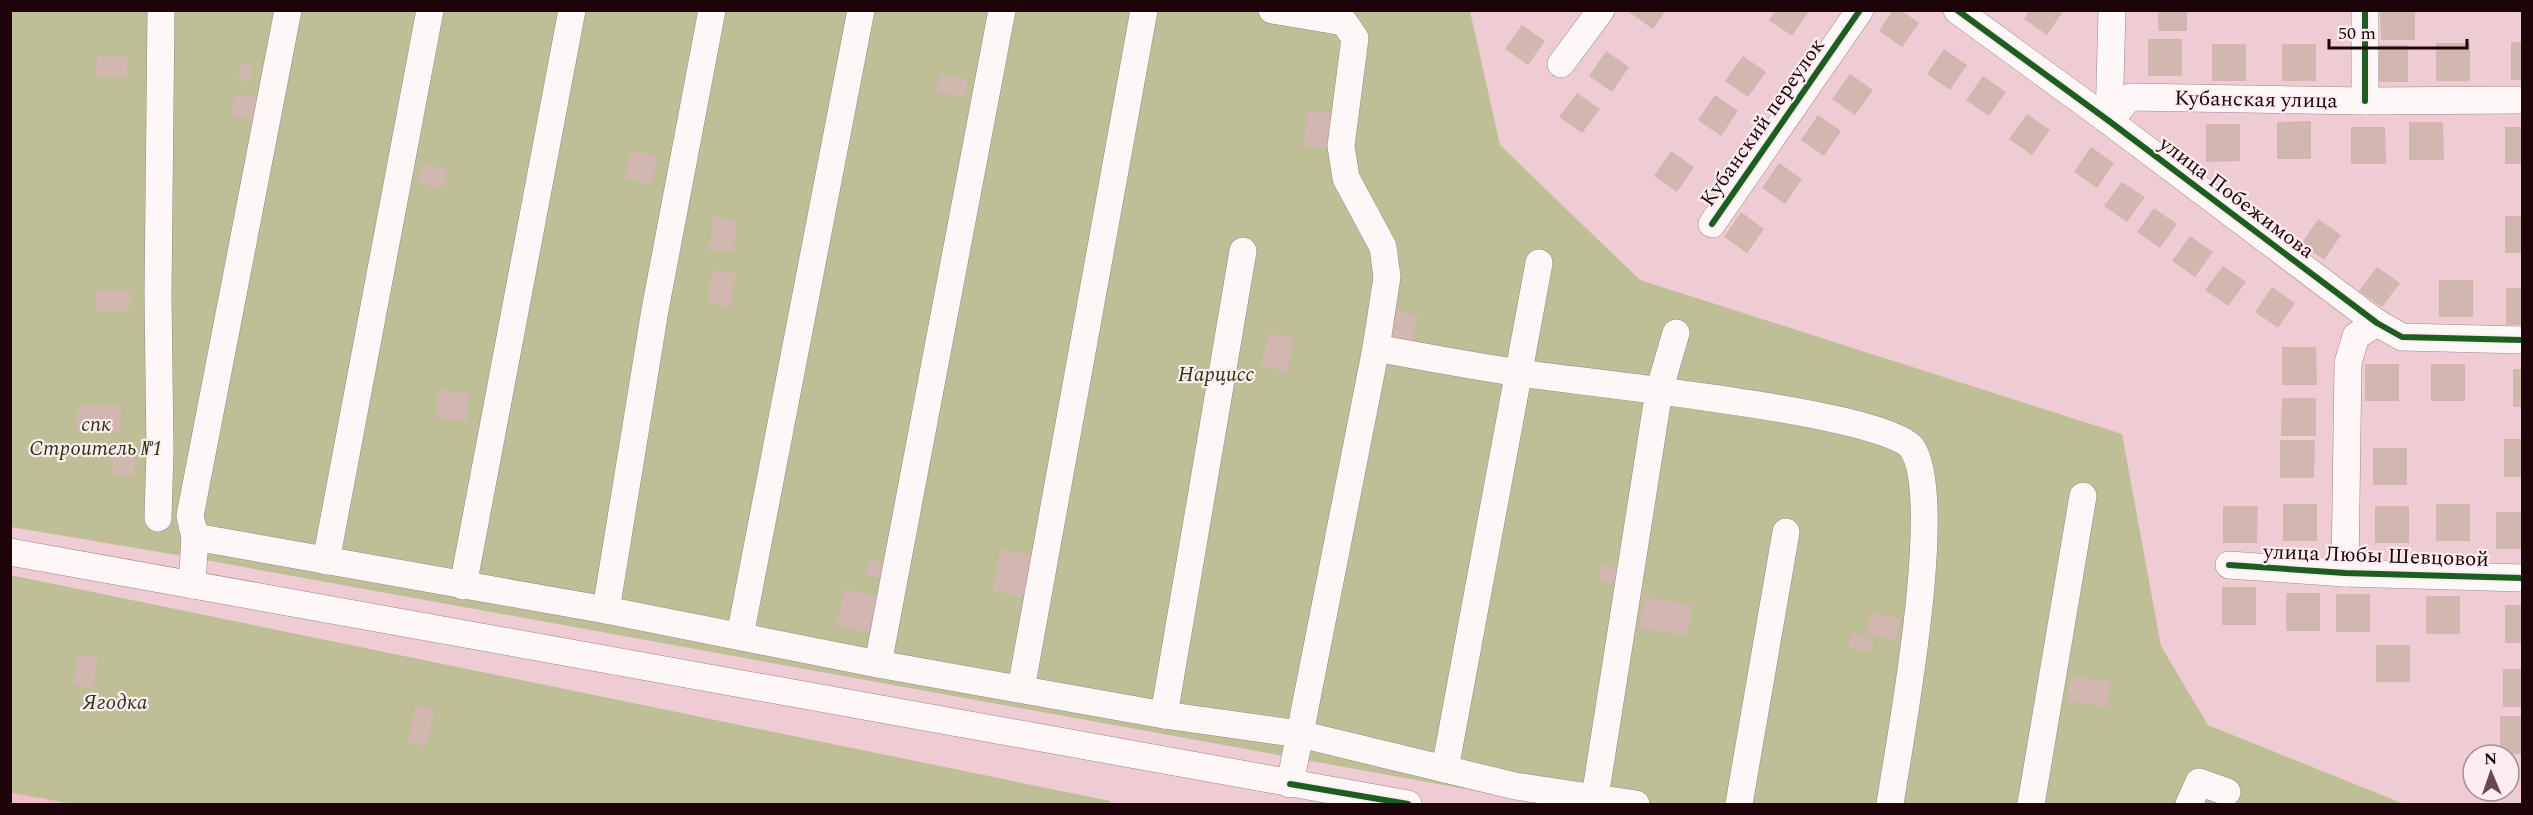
<svg xmlns="http://www.w3.org/2000/svg" width="2533" height="815" font-family="Spectral,serif">
  <style>
    .built { fill: #f3bec9 }
    .green { fill: #bebf96 }
    .building { fill: #d1b7b0 }
    .lines { fill: none; stroke-linecap: round; stroke-linejoin: round }
    .minor-casing { stroke: #9f8389; stroke-width: 28 }
    .minor { stroke: #fdf7f8; stroke-width: 27 }
    .cycleway-casing { stroke: #feedf0; stroke-width: 10 }
    .cycleway { stroke: #1b5e20; stroke-width: 6 }
    .labels { text-anchor: middle; stroke-width: 4.5; stroke-linejoin: round; paint-order: stroke }
    .street-label { font-size: 21px; fill: #1c0409; stroke: #feedf0 }
    .park-label { font-size: 21px; font-style: italic; fill: #2b3715; stroke: #feedf0 }
  </style>
  <rect width="100%" height="100%" fill="#efccd3"/>
  <polygon class="built" points="10,793 11,793 73,804 11,804"/>
  <g class="green">
    <polygon points="10,11 1470,11 1500,145 1640,280 2122,434 2161,646 2208,725 2404,804 1548,804 183,556 11,527"/>
    <polygon points="10,575 1110,801 1110,804 73,804 11,793"/>
  </g>
  <g class="building">
    <polygon points="1632,10 1666,10 1653,29 1630,13"/>
    <polygon points="1776,10 1808,10 1809,11 1792,36 1769,20"/>
    <polygon points="1893,10 1901,10 1919,23 1902,47 1879,31"/>
    <polygon points="2030,10 2064,10 2047,35 2024,19"/>
    <rect x="2158" y="10" width="29" height="21"/>
    <polygon points="2380,10 2415,10 2415,40 2381,40"/>
    <polygon points="1522,25 1545,41 1528,65 1505,49"/>
    <rect x="2148" y="39" width="34" height="37"/>
    <rect x="2511" y="42" width="11" height="38"/>
    <rect x="2436" y="43" width="34" height="38"/>
    <rect x="2212" y="44" width="34" height="37"/>
    <rect x="2282" y="44" width="34" height="37"/>
    <rect x="2373" y="45" width="35" height="37"/>
    <polygon points="1944,49 1967,65 1950,90 1927,74"/>
    <polygon points="1606,51 1629,67 1612,92 1589,76"/>
    <polygon points="97,55 128,56 127,78 95,77"/>
    <polygon points="1743,56 1766,72 1748,97 1725,81"/>
    <polygon points="241,64 252,66 248,82 238,80"/>
    <polygon points="939,74 968,79 965,97 936,92"/>
    <polygon points="1850,74 1873,90 1855,115 1832,99"/>
    <polygon points="1983,76 2006,92 1989,116 1966,100"/>
    <polygon points="1577,93 1600,109 1582,133 1559,117"/>
    <polygon points="235,94 263,99 259,121 231,115"/>
    <polygon points="1715,95 1738,111 1721,136 1698,120"/>
    <polygon points="1307,111 1338,114 1334,150 1303,146"/>
    <polygon points="2027,114 2050,130 2032,155 2009,139"/>
    <polygon points="1818,115 1841,131 1824,156 1801,140"/>
    <polygon points="2311,121 2311,159 2277,159 2277,122"/>
    <polygon points="2409,122 2443,122 2444,160 2409,160"/>
    <polygon points="2206,124 2240,124 2240,161 2206,162"/>
    <polygon points="2351,127 2385,127 2386,164 2351,164"/>
    <rect x="2505" y="127" width="17" height="37"/>
    <polygon points="2091,147 2114,163 2097,188 2074,172"/>
    <polygon points="632,150 658,157 651,185 624,178"/>
    <polygon points="1671,151 1694,167 1677,192 1654,176"/>
    <polygon points="1779,163 1802,179 1785,204 1762,188"/>
    <polygon points="421,164 447,168 444,188 418,184"/>
    <polygon points="2122,182 2145,197 2127,222 2104,206"/>
    <polygon points="2154,208 2177,224 2160,248 2137,232"/>
    <polygon points="1741,212 1764,229 1747,253 1724,237"/>
    <rect x="2505" y="216" width="17" height="37"/>
    <polygon points="714,217 737,220 733,253 709,251"/>
    <polygon points="2318,219 2341,235 2324,260 2301,244"/>
    <polygon points="2190,236 2213,252 2195,277 2172,261"/>
    <polygon points="2223,266 2246,282 2228,306 2205,290"/>
    <polygon points="2377,267 2400,283 2382,307 2359,291"/>
    <polygon points="713,270 736,274 730,307 707,303"/>
    <rect x="2439" y="280" width="34" height="37"/>
    <polygon points="2272,287 2295,303 2278,328 2255,312"/>
    <rect x="2506" y="288" width="16" height="37"/>
    <polygon points="97,290 130,291 129,312 97,311"/>
    <polygon points="1395,310 1419,317 1411,343 1387,335"/>
    <polygon points="1269,333 1295,339 1287,372 1261,366"/>
    <polygon points="2282,347 2316,347 2317,385 2282,385"/>
    <rect x="2365" y="364" width="34" height="37"/>
    <rect x="2431" y="364" width="34" height="37"/>
    <rect x="2513" y="369" width="9" height="38"/>
    <polygon points="439,389 470,394 466,422 435,417"/>
    <polygon points="2282,398 2316,398 2316,436 2281,436"/>
    <polygon points="78,404 121,406 120,432 77,431"/>
    <rect x="2504" y="439" width="18" height="38"/>
    <polygon points="2280,440 2315,440 2314,478 2280,478"/>
    <rect x="2373" y="448" width="34" height="37"/>
    <polygon points="113,450 134,450 134,476 113,475"/>
    <rect x="2283" y="504" width="34" height="37"/>
    <rect x="2436" y="504" width="34" height="37"/>
    <polygon points="2223,506 2258,506 2257,543 2223,543"/>
    <rect x="2375" y="506" width="34" height="37"/>
    <rect x="2496" y="512" width="26" height="37"/>
    <polygon points="1001,549 1034,556 1025,598 992,591"/>
    <polygon points="868,560 888,563 885,579 865,575"/>
    <polygon points="1601,565 1625,568 1624,584 1599,581"/>
    <rect x="2222" y="587" width="34" height="38"/>
    <polygon points="845,589 884,598 874,634 836,625"/>
    <rect x="2286" y="593" width="34" height="38"/>
    <rect x="2336" y="594" width="34" height="38"/>
    <rect x="2426" y="596" width="34" height="38"/>
    <polygon points="1645,597 1692,605 1687,636 1640,628"/>
    <rect x="2505" y="605" width="17" height="38"/>
    <polygon points="1871,613 1901,619 1896,640 1866,633"/>
    <polygon points="1852,633 1874,639 1870,653 1848,647"/>
    <rect x="2376" y="645" width="34" height="37"/>
    <polygon points="77,654 98,657 93,688 73,685"/>
    <rect x="2503" y="669" width="19" height="38"/>
    <polygon points="2071,676 2111,682 2107,707 2067,701"/>
    <polygon points="416,705 435,710 426,747 407,743"/>
    <rect x="2500" y="716" width="22" height="38"/>
  </g>
  <g class="lines">
    <defs>
      <g id="minor">
        <polyline points="1272,10 1344,22 1355,38 1341,146 1346,178 1383,247 1387,277 1376,348 1290,784"/>
        <polyline points="1957,10 2109,121 2377,323 2402,337 2522,340"/>
        <polyline points="2365,10 2365,101"/>
        <polyline points="1561,64 1601,10"/>
        <polyline points="2109,121 2130,97 2365,101 2522,100"/>
        <polyline points="2109,121 2112,10"/>
        <polyline points="1712,224 1860,10"/>
        <path d="M1376,348C1424,357 1472,366 1520,373C1579,382 1886,412 1912,448C1946,497 1900,739 1890,804"/>
        <polyline points="158,518 160,451 158,295 161,10"/>
        <polyline points="195,537 190,516 288,10"/>
        <polyline points="10,552 1408,804"/>
        <polyline points="326,561 430,10"/>
        <polyline points="2229,565 2345,573 2522,578"/>
        <polyline points="2345,573 2348,363 2356,336 2377,323"/>
        <polyline points="192,585 195,537 606,610 878,664 1164,715 1300,734 1515,786 1636,804"/>
        <polyline points="463,586 572,10"/>
        <polyline points="606,610 655,310 712,10"/>
        <polyline points="740,636 861,10"/>
        <polyline points="878,664 1002,10"/>
        <polyline points="1021,689 1144,10"/>
        <polyline points="1164,715 1243,251"/>
        <polyline points="1445,769 1539,263"/>
        <polyline points="1595,797 1659,391 1676,333"/>
        <polyline points="1739,804 1786,532"/>
        <polyline points="2031,804 2083,496"/>
        <polyline points="2189,804 2199,782 2227,792"/>
      </g>
    </defs>
    <use href="#minor" class="minor-casing"/>
    <use href="#minor" class="minor"/>
    <defs>
      <g id="cycleway">
        <polyline points="1957,10 2109,121 2377,323 2402,337 2522,340"/>
        <polyline points="2365,10 2365,101"/>
        <polyline points="1712,224 1860,10"/>
        <polyline points="2229,565 2345,573 2522,578"/>
        <polyline points="1290,784 1408,804"/>
      </g>
    </defs>
    <use href="#cycleway" class="cycleway-casing"/>
    <use href="#cycleway" class="cycleway"/>
  </g>
  <g class="labels">
    <g class="street-label">
      <text transform="translate(2256 99) rotate(1)" y="7">Кубанская улица</text>
      <text transform="translate(1762 122) rotate(-55)" y="7">Кубанский переулок</text>
      <text transform="translate(2237 197) rotate(37)" y="7">улица Побежимова</text>
      <text transform="translate(2376 555) rotate(2)" y="7">улица Любы Шевцовой</text>
    </g>
    <g class="park-label">
      <text x="1216" y="381">Нарцисс</text>
      <text x="96" y="431">спк<tspan x="96" dy="24">Строитель №1</tspan></text>
      <text x="115" y="709">Ягодка</text>
    </g>
  </g>
  <rect width="2533" height="815" fill="none" stroke="#1c0409" stroke-width="24"/>
  <g transform="translate(2491 773) rotate(358)"><circle r="28" fill="#feedf0" stroke="#a49094" stroke-width="1.5"/>
  <path d="M0-4.5L10 22L0 15L-10 22Z" fill="#664a50"/>
  <text y="-9" font-size="16" font-weight="bold" text-anchor="middle" fill="#1c0409">N</text>
  </g>
  <path d="M2329 39v9h138v-9" fill="none" stroke="#1c0409" stroke-width="3"/>
  <text x="2338" y="39" font-size="18" fill="#1c0409" stroke="#feedf0" stroke-width="4.5" paint-order="stroke">50 m</text>
</svg>
